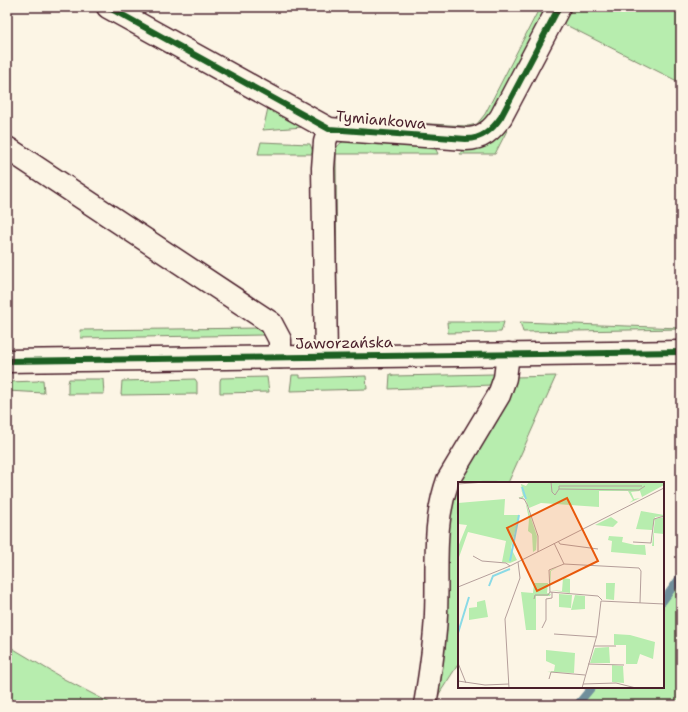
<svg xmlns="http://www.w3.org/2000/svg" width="688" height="712" font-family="'Shantell Sans',sans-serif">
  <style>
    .green { fill: #b7edae; stroke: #80866c }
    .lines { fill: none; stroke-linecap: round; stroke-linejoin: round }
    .stream { stroke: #708f9b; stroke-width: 8 }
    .minor-casing { stroke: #4a1f2b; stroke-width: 25 }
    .minor { stroke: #fcf5e5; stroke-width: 22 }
    .cycleway-casing { stroke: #fcf5e5; stroke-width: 8 }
    .cycleway { stroke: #1b5e20; stroke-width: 6 }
    .labels { text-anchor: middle; stroke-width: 4; stroke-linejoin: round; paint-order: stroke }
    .street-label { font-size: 15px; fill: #4a1f2b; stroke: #fcf5e5 }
    .inset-river { fill: none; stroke: #8adae6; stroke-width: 2 }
    .inset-road { fill: none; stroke: #b59f9b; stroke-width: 1 }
    .view { fill: #e8590c; fill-opacity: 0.15; stroke: #e8590c; stroke-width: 2 }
    .inset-edge { fill: none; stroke: #4a1f2b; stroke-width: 2 }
  </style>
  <rect width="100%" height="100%" fill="#fcf5e5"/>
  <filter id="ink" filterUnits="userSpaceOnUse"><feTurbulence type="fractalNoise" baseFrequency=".025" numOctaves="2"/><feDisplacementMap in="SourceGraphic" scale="8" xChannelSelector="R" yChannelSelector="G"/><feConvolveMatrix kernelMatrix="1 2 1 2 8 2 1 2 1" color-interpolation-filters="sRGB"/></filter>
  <g filter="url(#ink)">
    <g class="green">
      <polygon points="540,7 548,7 486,122 473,129 394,127 394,122 468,126 477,124 485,114"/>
      <polygon points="566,7 681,7 681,83 562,23"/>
      <polygon points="119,26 303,127 263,130 268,108"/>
      <polygon points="515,106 519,107 495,154 460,154 464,146"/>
      <path d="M344,141L434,145L438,154H336L337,317L333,315L331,162C334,152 335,146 344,141Z"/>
      <polygon points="261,142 310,144 314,154 258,154"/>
      <polygon points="447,322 504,322 501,332 448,333"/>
      <polygon points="520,322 681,328 681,329 523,332"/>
      <polygon points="262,328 264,329 265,335 81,338 80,330"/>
      <polygon points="390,374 392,374 393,376 494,374 496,378 492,385 389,389"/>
      <polygon points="292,375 300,375 300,378 366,376 367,389 290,391"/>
      <polygon points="556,376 508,483 459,483 459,663 439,694 437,705 432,705 446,505 515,377"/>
      <polygon points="267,377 269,392 220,393 220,381 221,378"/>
      <polygon points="69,379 103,379 104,394 68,394 68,383"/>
      <polygon points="195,379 197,382 197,394 121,395 122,381"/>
      <polygon points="39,380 43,380 44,393 7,391 7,382 38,381"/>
      <polygon points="681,579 681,705 581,705 595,687 663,687 663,603"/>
      <polygon points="7,645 64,679 114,705 7,705"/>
    </g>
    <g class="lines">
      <g class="stream">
        <polyline points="663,601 681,576"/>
        <polyline points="577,705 592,687"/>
      </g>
      <defs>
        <g id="minor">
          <path d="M108,7L329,129L466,139C482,139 492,130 501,117L559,7"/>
          <polyline points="7,148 271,323 280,340 280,357"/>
          <polyline points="326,356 323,168 325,142 329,129"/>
          <polyline points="7,361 681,352"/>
          <path d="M425,705C430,675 435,644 436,614C438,568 432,525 448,480L499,395L505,378L508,354"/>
        </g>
      </defs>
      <use href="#minor" class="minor-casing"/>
      <use href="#minor" class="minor"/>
      <defs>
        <g id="cycleway">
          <path d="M108,7L329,129L466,139C482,139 492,130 501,117L559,7"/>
          <polyline points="7,361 681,352"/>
        </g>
      </defs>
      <use href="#cycleway" class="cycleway-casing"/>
      <use href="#cycleway" class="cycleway"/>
    </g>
  </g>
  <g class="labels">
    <g class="street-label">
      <text transform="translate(381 120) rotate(5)" y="5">Tymiankowa</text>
      <text transform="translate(344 343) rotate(-1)" y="5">Jaworzańska</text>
    </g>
  </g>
  <g transform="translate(458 482)">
    <rect width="206" height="206" fill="#fcf5e5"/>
    <path d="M71,0H206V3L184,15L182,9L173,10L176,17L182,16L171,21L175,18L170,9H141V25L83,21L71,26L66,14L65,16H60L65,14L62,3L65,12L63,2L68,4ZM47,17L46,33H61L53,66L59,78L52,81L44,80L48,59L10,50L0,78V65L9,43L0,42V21ZM67,18L79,54L78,68L75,70L74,52L70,49L71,37ZM183,29L206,33V34L197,35L194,48L178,47ZM161,31L153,35L160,40L155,45L137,43ZM206,35V52L196,51V64H194L197,37ZM151,54L165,55L164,60L177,63H187L188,73L153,70L154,59L150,58ZM100,85L93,89L92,108L104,109L105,96L112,97V111L92,108V89L93,88ZM76,101H90L89,111L93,112L92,114H78V148H68L63,110L75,111ZM148,101H157L156,118L148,117ZM101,112L114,113L113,126L101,125ZM117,113L127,114V127L113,128ZM27,118L30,135L11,138V126L19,125V120ZM156,152L172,153L197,160L195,177L182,172L179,182H168V163H156ZM151,165L152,181H132L137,166ZM88,168L117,171L116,191L89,190L96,189L97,183L88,179ZM154,183L165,184L166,201L154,200Z" fill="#b7edae"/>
    <path class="inset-river" d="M64,5L68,17M52,79L61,33M31,104L35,94L52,87M0,151L11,115"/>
    <path class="inset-road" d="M93,0L94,10L97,13L101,7L181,8L187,4M0,2L27,0M101,7V4H184M61,16L66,17L69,22L80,54V70M100,59L102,62L140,67M175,60L193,61L196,37L206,34M96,61L106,82M15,74L24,79L48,81L52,84M0,105L52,84L206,6M76,117L77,113H90L92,110M144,118L140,114L92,110L91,88L106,82L181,86L183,89L182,121M84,146L88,138V117L94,116V110M96,152L139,155M136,164H158M0,181L8,201M130,182L166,183M91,197L93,190L127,193M0,199L27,203L51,202M125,202L158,201L178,206M51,206L47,137L62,96L60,80M124,206L139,153L143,119L206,122"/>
    <path class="view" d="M109,16L140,79L79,109L49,46Z"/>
    <rect width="206" height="206" class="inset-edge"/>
  </g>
  <rect width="688" height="712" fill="none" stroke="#fcf5e5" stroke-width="24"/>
  <rect x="12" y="12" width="664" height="688" fill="none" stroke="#4a1f2b" stroke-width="1.5" filter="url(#ink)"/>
</svg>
